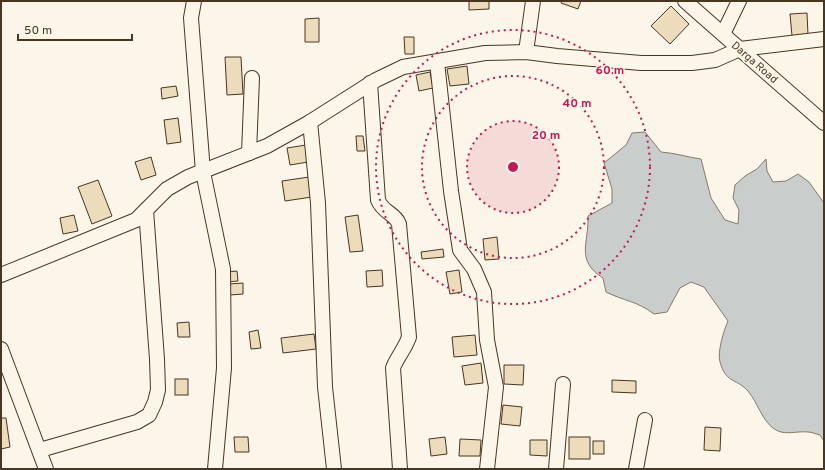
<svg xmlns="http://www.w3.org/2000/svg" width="825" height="470" font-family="Overpass,sans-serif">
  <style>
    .water { fill: #c9cecd; stroke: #887966 }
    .building { fill: #ecdcbc; stroke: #4a3520 }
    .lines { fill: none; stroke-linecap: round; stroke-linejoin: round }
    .minor-casing { stroke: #4a3520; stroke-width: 16 }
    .minor { stroke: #fbf6e9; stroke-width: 14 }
    .ring { fill: none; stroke: #c2185b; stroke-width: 2; stroke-dasharray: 2 4 }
    .labels { text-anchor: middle; stroke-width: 3; stroke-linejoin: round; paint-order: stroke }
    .street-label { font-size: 11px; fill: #4a3520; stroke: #fbf6e9 }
    .centre { fill: #c2185b; stroke: #fbf6e9; stroke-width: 2 }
    .ring-label { font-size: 12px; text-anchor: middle; font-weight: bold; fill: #c2185b; stroke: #fbf6e9; stroke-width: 3; stroke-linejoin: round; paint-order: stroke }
  </style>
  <rect width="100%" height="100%" fill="#fbf6e9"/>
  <path class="water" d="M645,132L661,152C675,153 687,157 701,159L711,198L725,220L738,224L739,210L733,198L735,185L745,176L757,169L766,159L767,171L773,182L786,181L798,174L809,182L824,203V441L820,435C816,434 812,432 808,432C799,431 790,434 781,432C763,427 759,403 747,390C735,378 726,383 720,362C717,352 724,330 728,321L704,287L691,282L680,288L667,312L654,314C637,301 624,301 606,292L603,278C575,260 589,244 588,216L612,203V189L604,163L626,145L632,133Z"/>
  <g class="building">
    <polygon points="469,1 489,1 489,9 469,10"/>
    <polygon points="562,1 581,1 578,9 561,3"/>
    <polygon points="671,6 689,24 670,44 651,26"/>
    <polygon points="807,13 808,35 792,36 790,14"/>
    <polygon points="319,18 319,42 305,42 305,19"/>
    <polygon points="404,37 414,37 414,54 405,54"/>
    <polygon points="225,57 241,57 243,94 227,95"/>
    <polygon points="467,66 469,84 450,86 447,69"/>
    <polygon points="430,72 433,88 419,91 416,75"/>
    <polygon points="176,86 178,96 162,99 161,88"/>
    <polygon points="178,118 181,142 167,144 164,120"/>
    <polygon points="356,136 363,136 365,151 357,151"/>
    <polygon points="306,145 308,162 290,165 287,148"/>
    <polygon points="151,157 156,175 141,180 135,162"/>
    <polygon points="309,177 312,197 285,201 282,181"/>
    <polygon points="98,180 112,216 92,224 78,187"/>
    <polygon points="74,215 78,231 63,234 60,218"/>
    <polygon points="358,215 363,251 350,252 345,217"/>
    <polygon points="497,237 499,259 485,260 483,239"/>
    <polygon points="443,249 444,257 422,259 421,252"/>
    <polygon points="382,270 383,286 367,287 366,271"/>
    <polygon points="459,270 462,292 450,294 446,272"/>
    <polygon points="237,271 238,281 227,282 226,272"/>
    <polygon points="243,283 243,294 230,295 229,284"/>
    <polygon points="189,322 190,337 178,337 177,323"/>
    <polygon points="258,330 261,348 251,349 249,332"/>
    <polygon points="314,334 316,349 283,353 281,338"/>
    <polygon points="475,335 477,355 454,357 452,337"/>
    <polygon points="481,363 483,383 465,385 462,366"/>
    <polygon points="504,365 524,365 523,385 504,384"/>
    <rect x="175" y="379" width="13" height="16"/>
    <polygon points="612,380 636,381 636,393 612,392"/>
    <polygon points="503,405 522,407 520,426 501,424"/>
    <polygon points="1,418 6,418 10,447 1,449"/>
    <polygon points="705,427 721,428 720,451 704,450"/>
    <polygon points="234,437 248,437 249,452 235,452"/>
    <polygon points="445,437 447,454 431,456 429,439"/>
    <rect x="569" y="437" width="21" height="22"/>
    <polygon points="460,439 481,440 480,456 459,456"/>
    <polygon points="530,440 547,440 547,456 530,455"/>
    <rect x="593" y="441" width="11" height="13"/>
  </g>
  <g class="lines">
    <defs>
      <g id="minor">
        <polyline points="194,1 191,18 203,172 223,269 224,368 215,469"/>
        <polyline points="685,1 824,123"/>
        <polyline points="723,34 739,1"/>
        <polyline points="526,52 533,1"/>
        <polyline points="437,62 451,191 460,250 474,269 484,292 487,340 496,387 487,469"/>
        <path d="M370,83L378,200C383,213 395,213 399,224L409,337C405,349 397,357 393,368L400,469"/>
        <polyline points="310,122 318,203 325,387 334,469"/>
        <polyline points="249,153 252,78"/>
        <polyline points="1,275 136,220 167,189 188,177 267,146 310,122 376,80 403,67 485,53 526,52 557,56 641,63 692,63 715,60 740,49 824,39"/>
        <polyline points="1,349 46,469"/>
        <polyline points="40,450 137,422 149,415 155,402 158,390 157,359 146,210"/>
        <polyline points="556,469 563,384"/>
        <polyline points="636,469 645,420"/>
      </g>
    </defs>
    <use href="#minor" class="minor-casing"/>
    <use href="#minor" class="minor"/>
  </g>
  <circle cx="513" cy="167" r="46" fill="#c2185b" fill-opacity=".12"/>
  <g class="ring">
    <circle cx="513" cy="167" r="46"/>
    <circle cx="513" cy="167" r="91"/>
    <circle cx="513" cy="167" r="137"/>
  </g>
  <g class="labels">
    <g class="street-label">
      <text transform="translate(755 62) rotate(41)" y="4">Darga Road</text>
    </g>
  </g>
  <circle cx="513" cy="167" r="6" class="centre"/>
  <g class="ring-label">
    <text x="610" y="74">60 m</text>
    <text x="577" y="107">40 m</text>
    <text x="546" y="139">20 m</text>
  </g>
  <rect width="825" height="470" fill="none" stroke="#4a3520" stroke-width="4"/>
  <path d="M18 34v6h114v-6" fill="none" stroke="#4a3520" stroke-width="2"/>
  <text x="24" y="34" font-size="12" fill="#4a3520" stroke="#fbf6e9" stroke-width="3" paint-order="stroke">50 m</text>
</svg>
